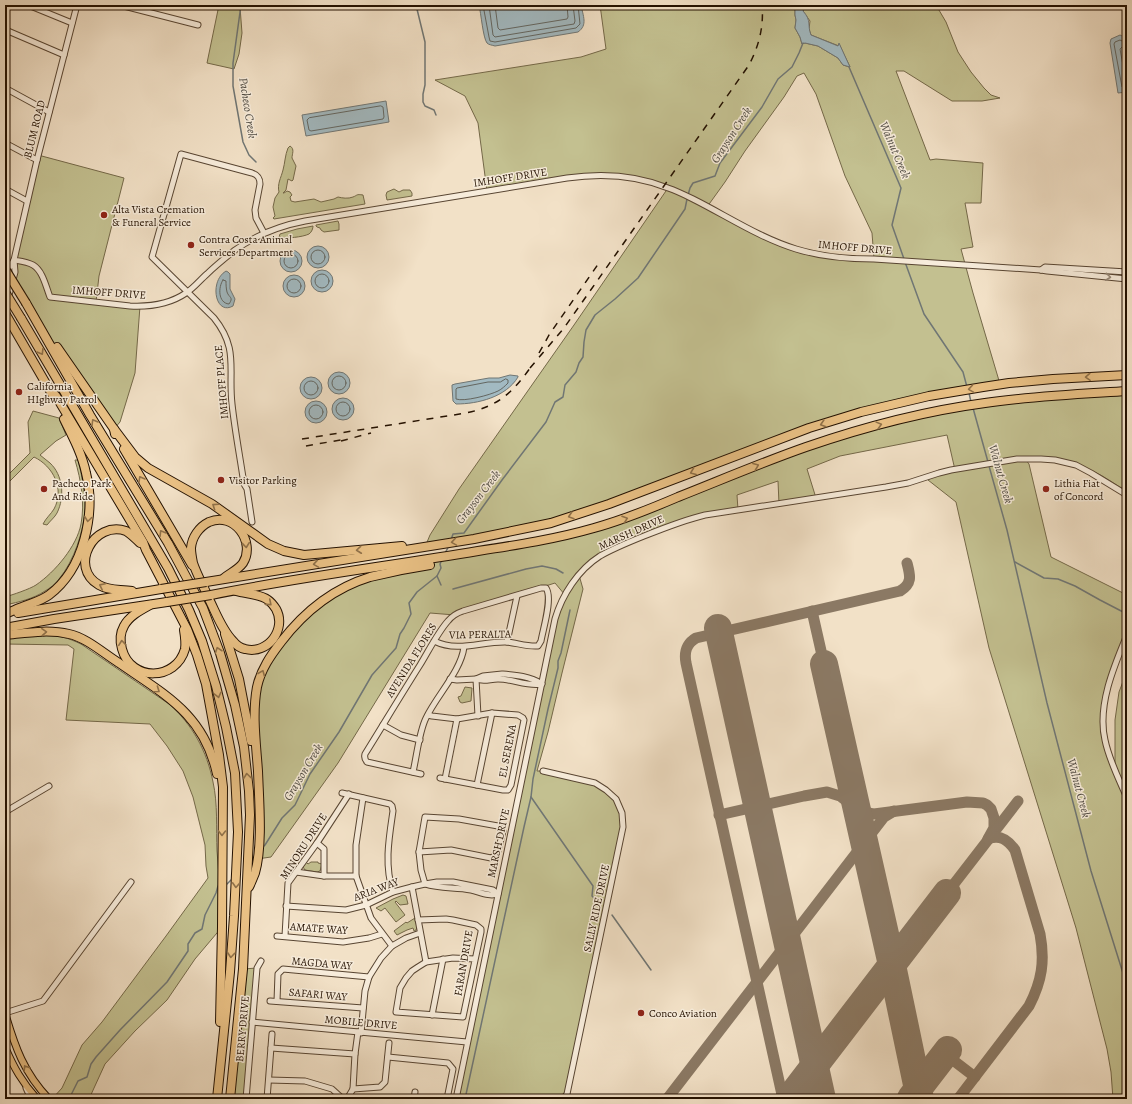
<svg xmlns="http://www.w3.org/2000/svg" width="1132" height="1104" font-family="Alegreya,serif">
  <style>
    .green { fill: #c3c090; stroke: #746848; fill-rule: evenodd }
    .water { fill: #a2bac2; stroke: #707674 }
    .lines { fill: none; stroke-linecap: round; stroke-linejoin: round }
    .shore { stroke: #636661; stroke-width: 1 }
    .stream { stroke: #707674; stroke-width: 1.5 }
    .taxiway { stroke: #8b7964; stroke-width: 11 }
    .runway { stroke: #8b7964; stroke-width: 28 }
    .minor-casing { stroke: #584532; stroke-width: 7 }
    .major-casing { stroke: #241100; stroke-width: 8 }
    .highway-casing { stroke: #241100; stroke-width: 10 }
    .minor { stroke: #f7ecdb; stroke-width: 5 }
    .major { stroke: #e9c084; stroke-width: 6 }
    .highway { stroke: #e9c084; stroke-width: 8 }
    .rail { stroke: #241100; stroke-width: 1.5; stroke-dasharray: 7 7; stroke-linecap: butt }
    .highway-bridge-casing { stroke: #241100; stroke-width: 10; stroke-linecap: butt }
    .highway-bridge { stroke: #e9c084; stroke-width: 8 }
    .oneway { stroke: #988978 }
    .oneway2 { stroke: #907149 }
    .poi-dot { fill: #8f2418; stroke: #f7ecdb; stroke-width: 1.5 }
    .labels { text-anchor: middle; stroke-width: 3; stroke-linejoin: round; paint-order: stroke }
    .street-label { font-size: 11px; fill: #241100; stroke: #f7ecdb }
    .poi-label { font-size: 11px; fill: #241100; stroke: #f7ecdb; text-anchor: start }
    .water-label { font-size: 12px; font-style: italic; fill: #504c44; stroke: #f7ecdb }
  </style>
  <rect width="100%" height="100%" fill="#f2e1c7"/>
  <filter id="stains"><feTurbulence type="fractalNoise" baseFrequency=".005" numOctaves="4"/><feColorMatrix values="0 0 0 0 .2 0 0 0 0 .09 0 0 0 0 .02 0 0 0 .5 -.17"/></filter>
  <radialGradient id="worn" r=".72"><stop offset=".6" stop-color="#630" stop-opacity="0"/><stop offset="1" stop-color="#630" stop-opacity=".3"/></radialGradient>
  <g class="green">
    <polygon points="219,5 241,5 240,7 242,33 239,54 234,69 207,63"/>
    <path d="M600,5H795V15L796,20L795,28L800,37L802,44L805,43L818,46L838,58L843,65L850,67L839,44V46L811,35L809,29L810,21L803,11L806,5H936L946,22L958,52L971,72L984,88L991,95L1000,98L982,101H952L904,71H896L930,160L936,159L983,163L981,203H965L973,247L961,249L973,293L1000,384L861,412L551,523L425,547L430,535L459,489L574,325L668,188L661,185L599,175L487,191L478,123L465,96L435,80L581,57L606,49ZM804,73L816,94L845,176L872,233L874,259L819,256L759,233L707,207L725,182L745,151L784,97L797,76Z"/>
    <path d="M290,146C295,149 292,154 292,158L296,166L293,180L292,181L288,179L286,190L283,193H284L287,191L290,192L292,195L290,197L291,201L295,202L314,199L321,202L334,199L338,197C342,198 348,199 353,197C358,195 356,194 363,195L365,204L274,219L273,218L275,216L273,207L275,198L279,192C277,184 281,178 283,170C285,163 285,155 288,148Z"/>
    <polygon points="38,155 124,178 99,276 96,302 140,306 135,373 120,422 114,429 26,303 13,281 14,260"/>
    <polygon points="394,189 399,192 403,190 410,190 412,193 412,196 387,200 386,195 387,192"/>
    <polygon points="338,221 339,224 339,230 324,232 321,230 320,228 317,227 316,226 316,225"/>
    <path d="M313,226C313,228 312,232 309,234C303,237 286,239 279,237L280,234L297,229Z"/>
    <path d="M1127,391V491C1115,485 1105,476 1092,471C1070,461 1049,460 1025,459L1029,464L1051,557L1127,595V608L1123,617L1127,619V635L1111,675L1103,727L1115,767V720L1119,692L1127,671V1099H1113L1111,1072L1107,1049L1076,928L989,648L956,502L928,480L939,473L955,470L947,435L840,456L807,469L816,498L779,504L778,481L737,495L738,510L705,515L612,549L579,575L583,589L562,673L548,732L537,771H543L595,783L616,799L623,827L567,1094L563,1099H456L555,619L565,595L555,583L455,615L430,613L338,763L271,857L257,859L255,703L268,658L313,608L397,565L612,523L827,440L953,408Z"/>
    <path d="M33,411L59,418L66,435L56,441L40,455C43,458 47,460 50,463C63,475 65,497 57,513C55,517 50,521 47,525L43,524C46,518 51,514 54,509C65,489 53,466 34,457L5,486L6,477L30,453L28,422Z"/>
    <path d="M75,460H78C82,476 85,491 85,508C84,531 74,561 59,579C56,584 50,588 45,591C33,599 19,602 5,605V597C12,595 30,589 36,585C55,572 77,546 81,524C85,503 81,480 75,460Z"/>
    <path d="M45,635C59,635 68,638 81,644L169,704C192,724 207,751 213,782C218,804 216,828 217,851C219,876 221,902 222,927L195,959L167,1000L135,1031L105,1064L89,1099H52L62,1088L82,1045L102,1022L166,936L208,878L206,866L205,845L193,797L183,771L167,746L150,724L66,720L74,649L68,645L5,644V638Z"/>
    <polygon points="465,687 472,688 471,701 462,703 460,702 458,697 461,696"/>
    <polygon points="306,862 308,864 311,862 318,862 318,863 322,864 320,871 317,872 305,870 303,867"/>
    <polygon points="403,895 406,896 408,904 400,905 396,901 395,902 405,915 396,922 385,908 381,911 376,908 393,899"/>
    <polygon points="415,918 417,927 416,930 414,931 413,928 407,930 397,935 394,931 406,922 407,923"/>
    <polygon points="257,968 246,1099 230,1099 243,969"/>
  </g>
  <g class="water">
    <path d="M479,5H581C583,16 588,25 578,32L495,46C492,45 489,45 487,43C483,38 481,13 479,5Z"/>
    <path d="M795,5H806L803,11C812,21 807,25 811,35L838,46L839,43L850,67L843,65L838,58L818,46L805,43L802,44L800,37L795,28L796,20L795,15Z"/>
    <path d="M1120,35C1122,36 1124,36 1125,38C1129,45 1127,82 1127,92L1118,93L1110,43L1111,39Z"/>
    <polygon points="386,101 389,122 306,136 302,115"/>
    <circle cx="318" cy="257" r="11"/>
    <circle cx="291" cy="261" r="11"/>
    <circle cx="322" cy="281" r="11"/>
    <path d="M226,271L228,272L230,274V289L235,299L233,306C215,316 209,281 226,271Z"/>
    <circle cx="294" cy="286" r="11"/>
    <circle cx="339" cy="383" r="11"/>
    <path d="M510,375L518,376V377C506,397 478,404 456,404L453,401L452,387V385L455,384L489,378H499Z"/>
    <circle cx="311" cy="388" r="11"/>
    <circle cx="343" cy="409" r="11"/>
    <circle cx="316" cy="412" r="11"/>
  </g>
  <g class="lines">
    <g class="shore">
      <polyline points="483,5 489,37 490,41 495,42 576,28 580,24 578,5"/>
      <polyline points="489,5 493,35 495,37 574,24 575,21 573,5"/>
      <polyline points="495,5 498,28 500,30 567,19 568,17 567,5"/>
      <polyline points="1127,43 1124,42 1120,40 1115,42 1114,44 1122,87 1123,88 1127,88"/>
      <polyline points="1127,48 1122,47 1120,49 1126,82 1127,83"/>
      <polygon points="381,106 383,107 384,117 383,119 311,131 309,130 307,120 309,118"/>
      <circle cx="318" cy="257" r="7"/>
      <circle cx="291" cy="261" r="7"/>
      <circle cx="322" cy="281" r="7"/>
      <circle cx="294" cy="286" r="7"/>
      <path d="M223,280L226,281C226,284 226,288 227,292C229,298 234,297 229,304C218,303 218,287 223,280Z"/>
      <circle cx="339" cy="383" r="7"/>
      <path d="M506,379L508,380V383C505,386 502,389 498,391C490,395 464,402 456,399V389L457,388L488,382H500Z"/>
      <circle cx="311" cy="388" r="7"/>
      <circle cx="343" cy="409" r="7"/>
      <circle cx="316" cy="412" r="7"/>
    </g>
    <g class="stream">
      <polyline points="241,5 233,63 233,86 243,142 249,155 256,162"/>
      <polyline points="416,5 425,42 425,85 423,94 423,102 425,106 434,110 436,115"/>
      <polyline points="849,67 901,188 892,225 904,259"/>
      <polyline points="688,195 690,188 693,183 715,176 720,163 762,107 778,79 792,67 799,53 803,43"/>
      <polyline points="905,262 924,314 963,372 967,387"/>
      <polyline points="969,393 971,402"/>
      <polyline points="973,408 988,462"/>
      <polyline points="989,466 1007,530 1047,703 1091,871 1127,986"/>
      <polyline points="451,540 453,534 464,533 502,480 546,422 555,402 563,397 565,385 576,372 579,363 583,357 584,342 586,330 595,315 615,299 638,278 685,209 687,199"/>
      <polyline points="445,553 449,546"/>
      <polyline points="1015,562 1044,578 1058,579 1075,586 1100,600 1127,614"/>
      <polyline points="437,576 441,585"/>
      <polyline points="453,589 526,569 542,566 556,569 563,573"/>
      <polyline points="531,797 593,886 592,896 596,900"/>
      <polyline points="262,848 265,845 282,818 295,805 310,774 339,732 372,675 396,648 400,634 404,628 411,614 409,603 417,592 437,576 441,568 440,564 442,560"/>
      <polyline points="226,885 233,878"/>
      <polyline points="612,915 651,970"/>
      <polyline points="69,1099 78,1081 87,1077 91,1064 96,1057 120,1030 167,982 188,951 188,944 195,933 202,929 205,915 216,893 218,886 220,886"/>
      <polyline points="465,1099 524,827 531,797 533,779 548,709 558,668 558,661 561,653 570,610"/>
    </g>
    <g class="taxiway">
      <polyline points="812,611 824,664"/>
      <path d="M854,798C858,807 863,813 874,814L967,802L983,803L987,805L991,809L994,818V828L988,839"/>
      <polyline points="719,815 804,796 827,792 840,796 849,803 853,809 859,822"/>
      <polyline points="947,893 1018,801"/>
      <polyline points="945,1054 975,1077"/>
      <polyline points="667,1099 884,817 894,811"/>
      <path d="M783,1099L686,663C684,652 686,644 696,638L900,591C913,583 910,575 907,563"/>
      <path d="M958,1099L1029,1006C1042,981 1045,961 1040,934L1015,850C1008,840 1000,834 988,839"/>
    </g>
    <g class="runway">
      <polyline points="718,628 822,1099"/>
      <polyline points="824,664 892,965 920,1099"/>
      <polyline points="911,1098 948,1050"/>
      <polyline points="789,1099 947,893"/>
    </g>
    <defs>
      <g id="minor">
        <polyline points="28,5 72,23"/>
        <path d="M77,5L37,160L14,260C20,261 28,262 33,265C43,271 46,287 50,297L130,306C150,307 170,304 186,293C194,288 200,280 207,274C215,266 225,258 235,250C256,235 279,226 305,221L567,178C601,173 636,175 668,188C677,191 685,195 693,199C727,216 760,238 796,249C822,257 848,259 874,259L1041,270L1047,271L1127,279"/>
        <polyline points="120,5 198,25"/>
        <polyline points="8,31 64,55"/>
        <polyline points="5,88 49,112"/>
        <polyline points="5,143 37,160"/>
        <polyline points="5,189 27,201"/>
        <polyline points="1041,270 1045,267 1127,272"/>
        <polyline points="5,284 8,270 14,260 15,272 5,310"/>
        <path d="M252,522L247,489L244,484C240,457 235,431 232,404C228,369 239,349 214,318L152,257L181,154L252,173C258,175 260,178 260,184L255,210L256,218L264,233"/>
        <path d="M1127,635C1114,666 1097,706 1105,740C1109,760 1119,779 1127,798"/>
        <polyline points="507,642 517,596"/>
        <path d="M502,674C515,675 530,676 542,684C528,687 513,679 498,679C490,679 484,682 476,679L483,676Z"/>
        <polyline points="450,679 457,680 476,679 478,716"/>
        <polyline points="428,715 432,716 457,719 492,713 518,715 523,718 524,720 511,785 508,790 503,790 440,778"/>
        <polyline points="383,725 401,735 420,740"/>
        <polyline points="543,771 595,783 606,790 616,799 622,813 623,827 567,1094 563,1099"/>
        <path d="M413,772C417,755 419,732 426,718C437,695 461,671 464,647"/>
        <path d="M421,774L367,762C365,760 364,758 365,754C383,725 401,695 420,665C428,652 438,632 448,621C452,616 457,613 463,611L541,588H546C553,598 543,629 541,641L538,646C528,647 517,643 507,642C481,641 459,653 434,641"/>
        <polyline points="445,779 457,719"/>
        <polyline points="477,785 492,713"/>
        <path d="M342,793L390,804L392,806L393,811C389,838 384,865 393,892"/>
        <polyline points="363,798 356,845 356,876 371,918 392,946"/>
        <polyline points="5,812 49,786"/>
        <polygon points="425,817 459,819 498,826 503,831 497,855 491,858 451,850 419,852"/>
        <polyline points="317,843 324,849 324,876"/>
        <polyline points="296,872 324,876 356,876"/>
        <path d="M437,882H453L493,890L498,894C489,897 480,892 471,890C455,887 440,889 425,884Z"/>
        <polyline points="412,887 426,962"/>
        <polyline points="286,906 346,910 366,905 393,892 412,887 425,884 421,870 419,852"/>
        <polyline points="418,920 446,919 453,920 476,925 481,929 481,932 463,1017 396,1012 400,988 406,978 412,971 418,967 426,962 453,958 475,959"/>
        <polyline points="277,936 343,942 369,938 382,934"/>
        <polyline points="285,936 288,883 317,843 349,794"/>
        <polyline points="270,1001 363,1008"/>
        <polyline points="277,1001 278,974 283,969 369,977"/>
        <polyline points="5,1013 43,1001 131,882"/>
        <polyline points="432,1015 443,959"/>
        <polyline points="252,1022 467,1042"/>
        <polyline points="361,1033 365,991 369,977 381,958 392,946 406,938 420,933"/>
        <polyline points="271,1048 355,1054"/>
        <polyline points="388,1057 448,1063 453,1069 447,1099"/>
        <polyline points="269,1080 305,1081 332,1089 343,1099"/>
        <polyline points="26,1088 31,1099"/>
        <polyline points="353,1089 380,1087 385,1082 389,1043"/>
        <polyline points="246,1099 257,968 261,961"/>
        <polyline points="267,1099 272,1034"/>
        <polyline points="347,1099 353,1089 355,1054 358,1032"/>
        <polyline points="414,1099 415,1092"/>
        <path d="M456,1099L555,619C562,595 578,570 600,556C614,548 629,542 644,536C664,528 684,520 705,515L886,487L908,483L939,473L951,470L1017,459H1041L1055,460L1076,465L1091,473L1127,495"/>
      </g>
      <g id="major">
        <path d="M5,1013C15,1047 24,1073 49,1099"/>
        <path d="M5,1047C14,1068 22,1082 37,1099"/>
      </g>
      <g id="highway">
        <polyline points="26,303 90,415 168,543 203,608 220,653 235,705 244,747 249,791 250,815 243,969 230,1099"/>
        <polyline points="5,313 52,394"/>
        <polyline points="21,318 168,568 189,610 202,641 216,686 226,727 235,773 238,832 234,916 230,972 217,1099"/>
        <polyline points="57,347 114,429 115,434"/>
        <polyline points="50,390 56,396 143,542 146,550 187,629 197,655 206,684 219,755 223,787 222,927 220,1022"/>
        <polyline points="114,429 135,457 148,468 212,504 268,544 284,551 304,555 402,546"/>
        <polyline points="124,449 192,565"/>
        <path d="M224,578C230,573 238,570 243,563C256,542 234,511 209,522C199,527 192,537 191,548C191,553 192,558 193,563C197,575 204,587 209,599C216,613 222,630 233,641C236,645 240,648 245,649C268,655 287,629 276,609C274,606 271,602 268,600C260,594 246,594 236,591"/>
        <polyline points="206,582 474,539 551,523 609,504 809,428 861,412 929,396 983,387 1009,383 1053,379 1127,375"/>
        <path d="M132,591C120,589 109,591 99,585C68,567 94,520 126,531C131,534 136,539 140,543"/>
        <path d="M211,595C300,577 389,566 478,551C517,545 556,539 594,528C623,520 650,509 678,497C721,480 763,462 806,447C864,427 925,411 985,403C1032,396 1080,394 1127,391"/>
        <path d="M150,605C141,610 129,616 124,626C120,633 120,642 122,649C131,682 176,681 185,649C186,643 185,636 184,630"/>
        <polyline points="18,613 161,589"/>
        <path d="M5,614C10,612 16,609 22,607C31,603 41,601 49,595C84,569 96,513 86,473C82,454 73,437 64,419"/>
        <polyline points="5,628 54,619 167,602"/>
        <polyline points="225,634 239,679 251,741"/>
        <path d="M5,635C26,633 48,629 69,634C87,638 103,653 119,663C165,695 204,714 217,774"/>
        <path d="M249,887C251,883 253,878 255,873C263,845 259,801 258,771C256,743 252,714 257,687C261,669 271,655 281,642C304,612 334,588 370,577C390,572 410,568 430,565"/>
      </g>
    </defs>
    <use href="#minor" class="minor-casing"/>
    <use href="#major" class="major-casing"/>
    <use href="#highway" class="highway-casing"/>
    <use href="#minor" class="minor"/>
    <use href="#major" class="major"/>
    <use href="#highway" class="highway"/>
    <g class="rail">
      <polyline points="539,353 549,335 601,260"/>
      <path d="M530,368L564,328L749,65C759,46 764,26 762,5"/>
      <path d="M302,439L466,413C500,406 514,391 533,364"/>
      <polyline points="341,441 371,433"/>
      <polyline points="306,446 346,439"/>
    </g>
    <defs>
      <g id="highway-bridge">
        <polyline points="5,269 26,303"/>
        <polyline points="5,292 21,318"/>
        <polyline points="161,589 206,582"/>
        <polyline points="167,602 211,595"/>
      </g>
    </defs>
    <use href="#highway-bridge" class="highway-bridge-casing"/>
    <use href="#highway-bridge" class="highway-bridge"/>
  </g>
  <defs><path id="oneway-chevron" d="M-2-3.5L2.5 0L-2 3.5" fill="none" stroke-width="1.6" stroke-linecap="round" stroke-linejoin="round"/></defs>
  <use class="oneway" href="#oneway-chevron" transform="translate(1108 277) rotate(6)"/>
  <g class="oneway2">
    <use href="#oneway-chevron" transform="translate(41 352) rotate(59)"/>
    <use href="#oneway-chevron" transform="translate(1088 377) rotate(177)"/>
    <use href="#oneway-chevron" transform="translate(971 389) rotate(171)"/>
    <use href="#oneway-chevron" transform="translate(94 422) rotate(-121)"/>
    <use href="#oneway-chevron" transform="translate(823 424) rotate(163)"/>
    <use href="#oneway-chevron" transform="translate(879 425) rotate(-15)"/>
    <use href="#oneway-chevron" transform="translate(756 466) rotate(-21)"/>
    <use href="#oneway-chevron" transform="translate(693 472) rotate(159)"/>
    <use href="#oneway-chevron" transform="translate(141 479) rotate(-120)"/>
    <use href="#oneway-chevron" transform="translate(215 506) rotate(-146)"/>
    <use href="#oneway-chevron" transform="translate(571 516) rotate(162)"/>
    <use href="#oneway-chevron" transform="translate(88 519) rotate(98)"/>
    <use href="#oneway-chevron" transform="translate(625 519) rotate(-19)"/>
    <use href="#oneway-chevron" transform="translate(162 533) rotate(-121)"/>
    <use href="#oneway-chevron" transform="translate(454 542) rotate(171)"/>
    <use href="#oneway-chevron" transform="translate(246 545) rotate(84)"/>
    <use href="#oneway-chevron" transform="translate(359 550) rotate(174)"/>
    <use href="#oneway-chevron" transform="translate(316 564) rotate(171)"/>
    <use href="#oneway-chevron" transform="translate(102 586) rotate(-154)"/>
    <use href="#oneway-chevron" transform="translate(269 603) rotate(40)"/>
    <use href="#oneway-chevron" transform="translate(44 632) rotate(-3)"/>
    <use href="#oneway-chevron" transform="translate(122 643) rotate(-96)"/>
    <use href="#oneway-chevron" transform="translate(218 650) rotate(-109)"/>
    <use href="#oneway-chevron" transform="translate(262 673) rotate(-68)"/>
    <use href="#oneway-chevron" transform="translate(157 690) rotate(35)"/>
    <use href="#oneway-chevron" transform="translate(218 695) rotate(76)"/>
    <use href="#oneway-chevron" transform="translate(247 776) rotate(-97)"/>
    <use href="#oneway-chevron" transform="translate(222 833) rotate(91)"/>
    <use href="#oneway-chevron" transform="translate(236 885) rotate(93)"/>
    <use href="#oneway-chevron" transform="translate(231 955) rotate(95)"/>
    <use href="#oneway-chevron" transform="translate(26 1068) rotate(-122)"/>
  </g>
  <g class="poi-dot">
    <circle cx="104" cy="215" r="4"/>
    <circle cx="191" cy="245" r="4"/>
    <circle cx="19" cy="392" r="4"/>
    <circle cx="221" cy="480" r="4"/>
    <circle cx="44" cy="489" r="4"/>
    <circle cx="1046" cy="489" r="4"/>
    <circle cx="641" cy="1013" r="4"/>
  </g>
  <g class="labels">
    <g class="street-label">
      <text transform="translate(34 129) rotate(-76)" y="4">BLUM ROAD</text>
      <text transform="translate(510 177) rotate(-9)" y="4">IMHOFF DRIVE</text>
      <text transform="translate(855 247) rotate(5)" y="4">IMHOFF DRIVE</text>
      <text transform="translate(109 292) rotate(4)" y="4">IMHOFF DRIVE</text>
      <text transform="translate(221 382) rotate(-95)" y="4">IMHOFF PLACE</text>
      <text transform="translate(631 532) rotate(-24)" y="4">MARSH DRIVE</text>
      <text transform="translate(480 634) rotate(-1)" y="4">VIA PERALTA</text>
      <text transform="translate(411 660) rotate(-58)" y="4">AVENIDA FLORES</text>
      <text transform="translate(507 751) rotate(-79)" y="4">EL SERENA</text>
      <text transform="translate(498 843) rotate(-78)" y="4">MARSH DRIVE</text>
      <text transform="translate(303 846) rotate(-57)" y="4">MINORU DRIVE</text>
      <text transform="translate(376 889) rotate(-21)" y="4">ARIA WAY</text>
      <text transform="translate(596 908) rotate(-78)" y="4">SALLY RIDE DRIVE</text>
      <text transform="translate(319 928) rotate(4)" y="4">AMATE WAY</text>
      <text transform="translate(322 963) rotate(5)" y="4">MAGDA WAY</text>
      <text transform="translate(463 963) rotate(-80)" y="4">FARAN DRIVE</text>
      <text transform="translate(318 994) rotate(5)" y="4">SAFARI WAY</text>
      <text transform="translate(361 1022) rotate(5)" y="4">MOBILE DRIVE</text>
      <text transform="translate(242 1029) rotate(-85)" y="4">BERRY DRIVE</text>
    </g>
    <g class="poi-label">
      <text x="112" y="213">Alta Vista Cremation<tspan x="112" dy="13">&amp; Funeral Service</tspan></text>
      <text x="199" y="243">Contra Costa Animal<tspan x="199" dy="13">Services Department</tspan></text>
      <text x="27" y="390">California<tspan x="27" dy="13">HIghway Patrol</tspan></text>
      <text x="229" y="484">Visitor Parking</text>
      <text x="52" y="487">Pacheco Park<tspan x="52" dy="13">And Ride</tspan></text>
      <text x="1054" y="487">Lithia Fiat<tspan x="1054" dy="13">of Concord</tspan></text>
      <text x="649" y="1017">Conco Aviation</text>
    </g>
    <g class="water-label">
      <text transform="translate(248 108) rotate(81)" y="4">Pacheco Creek</text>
      <text transform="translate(731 135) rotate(-57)" y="4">Grayson Creek</text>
      <text transform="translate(895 150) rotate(67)" y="4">Walnut Creek</text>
      <text transform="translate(1001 474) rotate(74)" y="4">Walnut Creek</text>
      <text transform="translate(478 497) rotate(-52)" y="4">Grayson Creek</text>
      <text transform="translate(303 772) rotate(-59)" y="4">Grayson Creek</text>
      <text transform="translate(1079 788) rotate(75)" y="4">Walnut Creek</text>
    </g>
  </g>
  <rect width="1132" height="1104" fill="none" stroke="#f2e1c7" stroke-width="20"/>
  <rect x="6" y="6" width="1120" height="1092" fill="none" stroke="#241100" stroke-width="2"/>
  <rect x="10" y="10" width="1112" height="1084" fill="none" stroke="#241100"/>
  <rect width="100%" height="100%" filter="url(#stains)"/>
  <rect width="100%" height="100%" fill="url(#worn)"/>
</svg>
